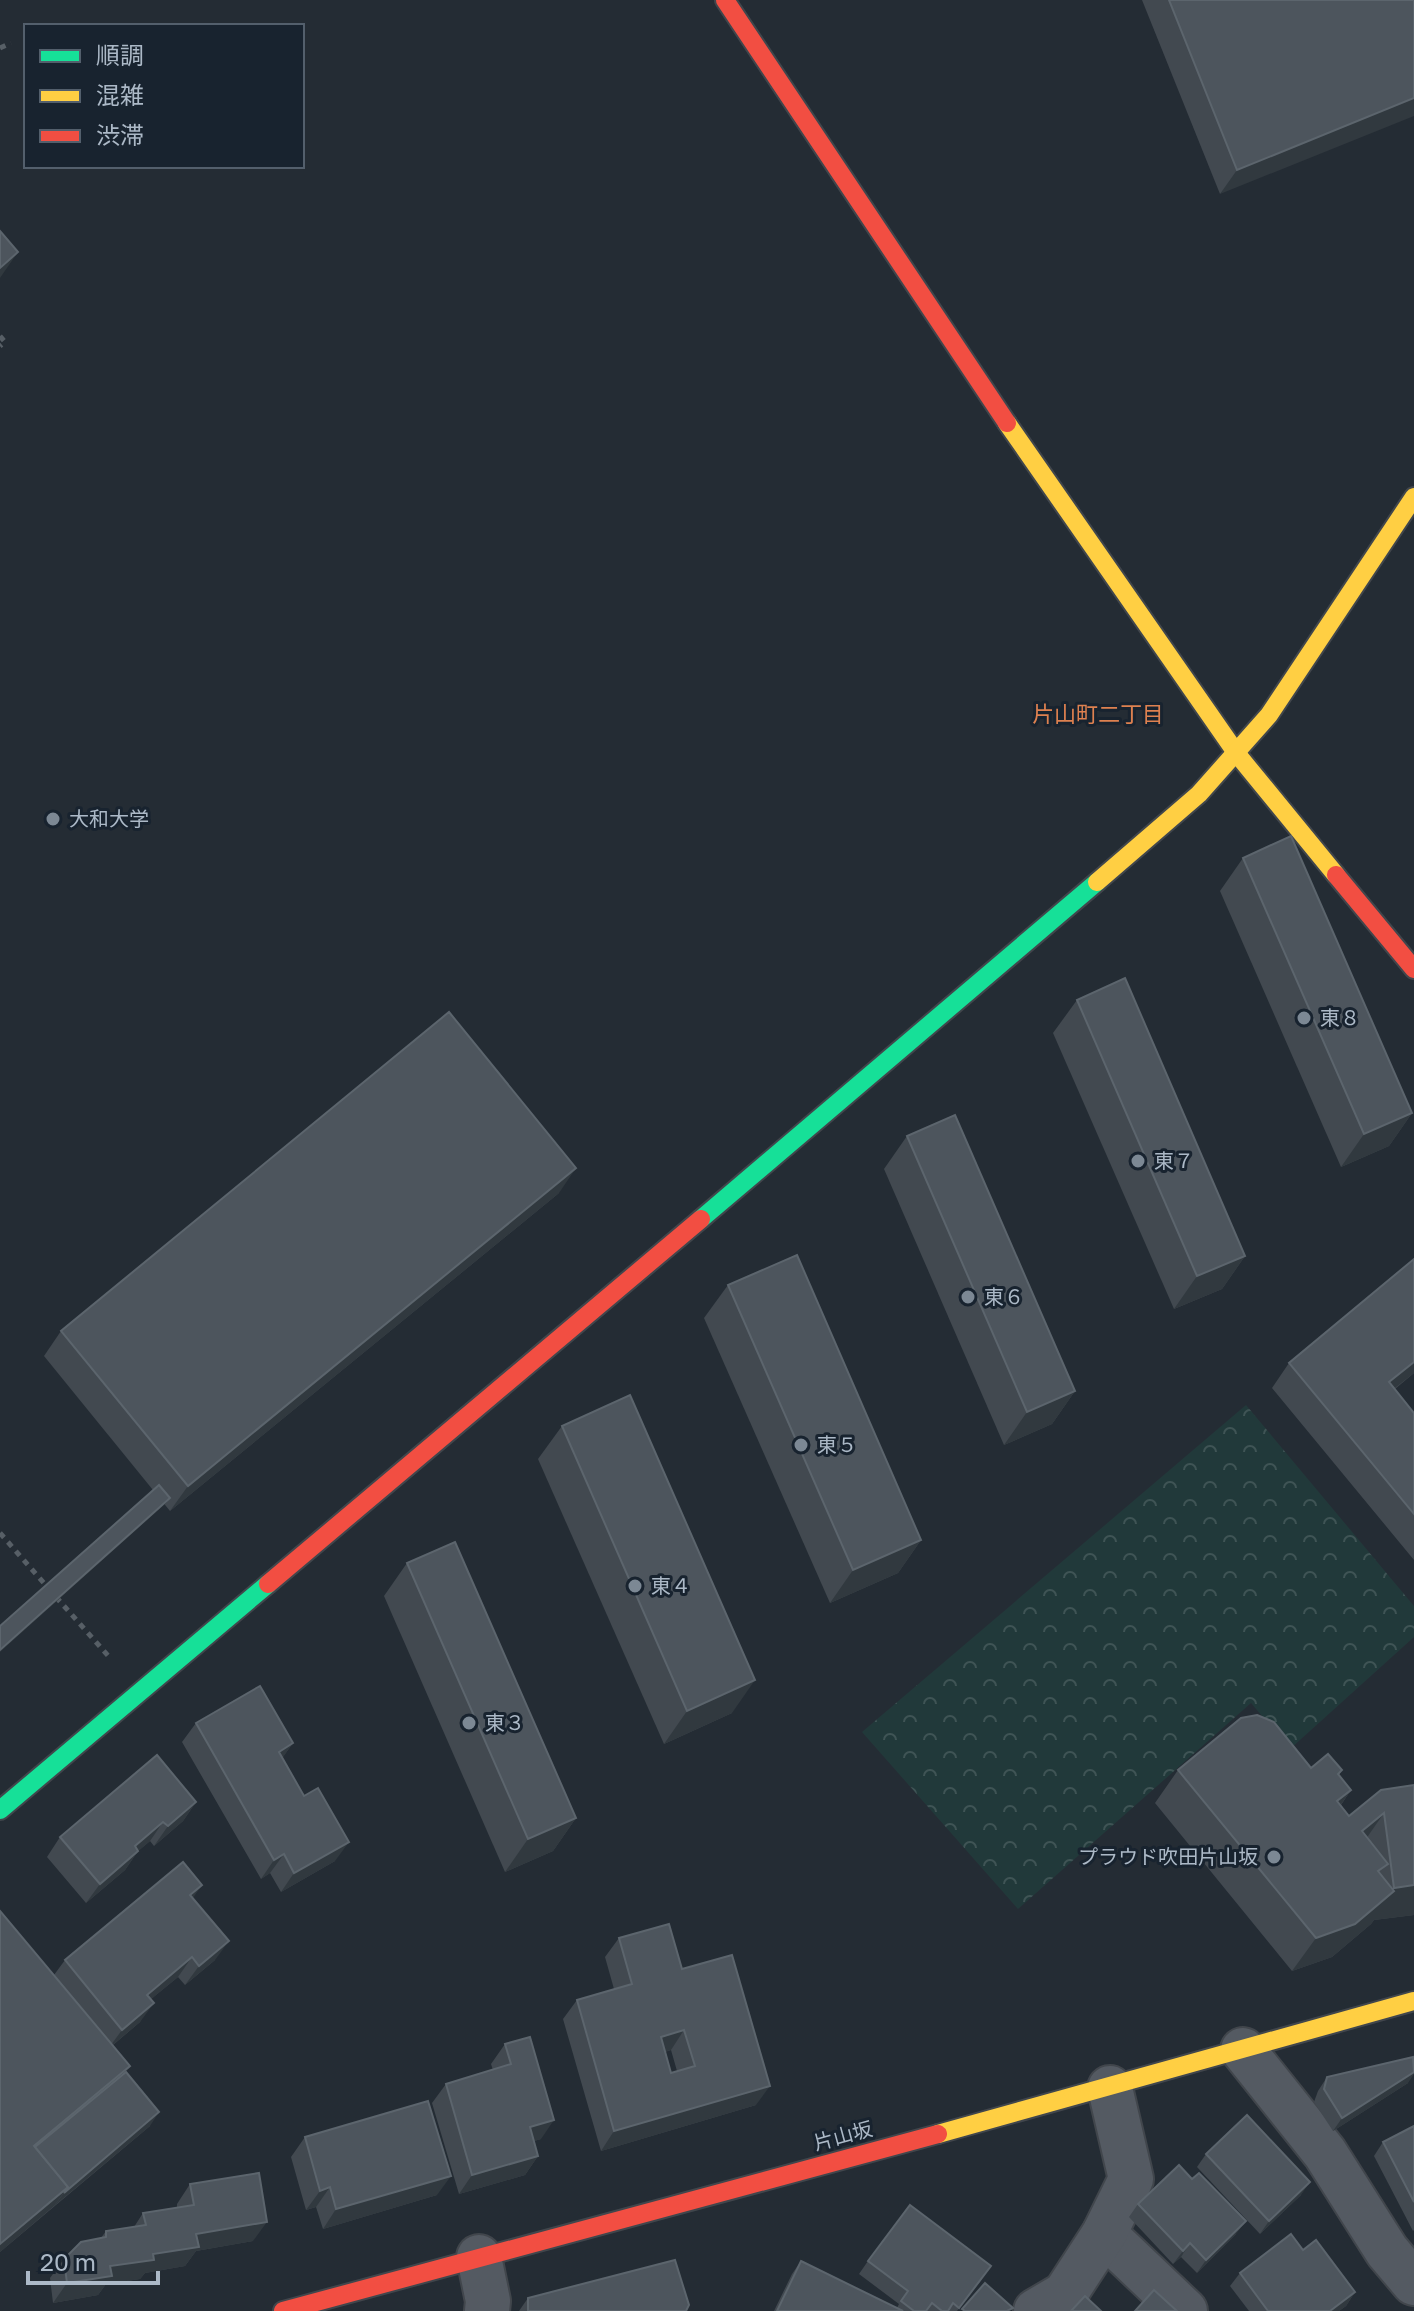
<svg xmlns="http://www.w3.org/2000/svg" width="1414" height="2311" font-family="'Golos Text','Noto Sans JP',sans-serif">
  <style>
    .park { fill: url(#park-crowns) }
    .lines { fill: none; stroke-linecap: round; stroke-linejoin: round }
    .street-casing { stroke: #41464c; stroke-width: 48 }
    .fast-casing { stroke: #41464c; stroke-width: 22 }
    .slow-casing { stroke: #41464c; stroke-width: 22 }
    .jam-casing { stroke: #41464c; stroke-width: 22 }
    .path { stroke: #575f66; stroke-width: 5; stroke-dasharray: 6 6; stroke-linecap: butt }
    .street { stroke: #545a62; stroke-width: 44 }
    .fast { stroke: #16e098; stroke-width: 18 }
    .slow { stroke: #ffcf43; stroke-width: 18 }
    .jam { stroke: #f24e42; stroke-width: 18 }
    .wall { fill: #424950; fill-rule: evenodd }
    .shaded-wall { fill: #31393f }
    .building { fill: #4d555d; stroke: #5c656d; stroke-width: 2; fill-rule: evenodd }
    .poi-dot { fill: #7c8894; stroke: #18232f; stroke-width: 3 }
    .labels { text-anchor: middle; stroke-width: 6; stroke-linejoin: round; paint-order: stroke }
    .poi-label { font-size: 20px; fill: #acb9c7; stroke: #18232f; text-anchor: start }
    .street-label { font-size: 20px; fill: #acb9c7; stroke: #18232f }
    .neighbourhood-label { font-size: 22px; fill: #de8150; stroke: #18232f }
  </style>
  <defs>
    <pattern id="park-crowns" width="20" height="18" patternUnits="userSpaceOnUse" patternTransform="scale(2)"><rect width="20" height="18" fill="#21393a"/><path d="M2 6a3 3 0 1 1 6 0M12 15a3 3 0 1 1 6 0" fill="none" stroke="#3f5455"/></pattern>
  </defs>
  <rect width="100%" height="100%" fill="#242c34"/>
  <polygon class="park" points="1246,1405 1414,1606 1414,1637 1290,1749 1251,1703 1018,1909 862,1732"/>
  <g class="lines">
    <defs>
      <g id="street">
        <polyline points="1243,2050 1325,2153 1387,2251 1414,2283"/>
        <polyline points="1104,2234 1185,2311"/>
        <polyline points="479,2257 488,2301 487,2311"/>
        <polyline points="1036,2311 1065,2294 1104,2234 1131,2179 1110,2088"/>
      </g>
      <g id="fast">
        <polyline points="701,1219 1097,882"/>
        <polyline points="0,1810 268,1584"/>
      </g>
      <g id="slow">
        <polyline points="1007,423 1237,754 1336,875"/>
        <polyline points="1097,882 1199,794 1269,715 1414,497"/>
        <polyline points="938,2134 1414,2001"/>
      </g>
      <g id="jam">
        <polyline points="725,0 1007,423"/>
        <polyline points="1336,875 1414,969"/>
        <polyline points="268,1584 701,1219"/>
        <polyline points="283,2311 938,2134"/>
      </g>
    </defs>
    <use href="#street" class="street-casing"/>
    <use href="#fast" class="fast-casing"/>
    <use href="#slow" class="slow-casing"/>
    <use href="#jam" class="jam-casing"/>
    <g class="path">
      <polyline points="0,48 11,43"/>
      <polyline points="0,336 5,342 0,346"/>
      <polyline points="0,1533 50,1590"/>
      <polyline points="56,1597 111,1659"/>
    </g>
    <use href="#street" class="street"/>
    <use href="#fast" class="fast"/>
    <use href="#slow" class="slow"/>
    <use href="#jam" class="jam"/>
  </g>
  <g class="wall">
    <polygon points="1142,0 1414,0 1220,194"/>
    <polygon points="1243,858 1412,1113 1389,1146 1341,1167 1220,891"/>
    <polygon points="1077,1000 1245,1256 1222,1289 1174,1309 1053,1033"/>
    <polygon points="907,1136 1075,1391 1052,1424 1004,1445 884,1169"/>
    <polygon points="559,1193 170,1511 44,1356 61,1331"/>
    <polygon points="1414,1259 1414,1373 1395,1389 1414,1413 1414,1560 1272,1388 1289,1363"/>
    <polygon points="728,1285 921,1540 898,1573 830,1603 704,1318"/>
    <polygon points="562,1426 732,1713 664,1744 538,1459"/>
    <polygon points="407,1563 576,1818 553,1851 505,1872 384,1596"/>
    <polygon points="196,1723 293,1743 282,1758 335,1861 281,1892 270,1873 261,1879 182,1742"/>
    <polygon points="1311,1768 1342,1770 1339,1775 1351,1790 1341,1805 1349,1816 1381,1790 1414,1915 1374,1920 1371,1924 1332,1957 1292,1971 1155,1803 1178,1770"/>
    <polygon points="196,1802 183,1821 154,1846 150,1841 138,1851 125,1870 86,1903 47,1857 60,1837"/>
    <polygon points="193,1898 215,1960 185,1985 178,1977 151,1999 140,2022 113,2045 150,2126 0,2252 54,1975 65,1960"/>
    <path d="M619,1938L682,1969L756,2105L601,2151L563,2019L577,2000L614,1989L605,1957ZM671,2050L677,2071L671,2073L665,2052Z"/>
    <polygon points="505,2044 541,2139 534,2141 538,2156 525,2175 459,2194 432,2103 446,2084 493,2070 491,2064"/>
    <polygon points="1327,2077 1408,2083 1333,2131 1314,2102 1318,2091"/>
    <polygon points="1414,2126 1414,2230 1413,2231 1374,2156 1383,2142"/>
    <polygon points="305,2137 437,2195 323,2229 316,2207 306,2210 291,2157"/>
    <polygon points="1206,2154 1301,2195 1260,2234 1197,2167"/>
    <polygon points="190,2184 253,2241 196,2251 185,2266 145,2273 140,2279 106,2284 98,2295 53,2303 50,2278 64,2259 101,2238 106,2231 134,2227 143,2213 177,2208 177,2204"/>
    <polygon points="1138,2204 1236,2234 1197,2273 1181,2257 1173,2264 1129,2217"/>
    <polygon points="1303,2250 1355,2292 1346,2306 1339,2311 1249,2311 1230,2286 1240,2273"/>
    <polygon points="801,2261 897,2308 899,2304 859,2274 868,2261 982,2279 957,2311 774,2311 792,2274"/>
    <polygon points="528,2298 686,2311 519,2311"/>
  </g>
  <g class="shaded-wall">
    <polygon points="1414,98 1414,116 1220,194 1237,170"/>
    <polygon points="18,252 0,278 0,268"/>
    <polygon points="1412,1113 1389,1146 1341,1167 1364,1134"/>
    <polygon points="576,1168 559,1193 170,1511 188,1486"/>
    <polygon points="1245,1256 1222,1289 1174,1309 1197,1276"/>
    <polygon points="1414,1362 1414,1373 1372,1406 1389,1382"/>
    <polygon points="1075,1391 1052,1424 1004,1445 1027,1412"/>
    <polygon points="170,1498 165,1504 0,1652 0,1650"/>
    <polygon points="921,1540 898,1573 830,1603 853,1570"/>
    <polygon points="755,1680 732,1713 664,1744 687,1711"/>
    <polygon points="293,1743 279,1763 279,1752"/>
    <polygon points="1351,1790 1328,1823 1337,1801"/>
    <polygon points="196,1802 183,1821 154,1846 168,1826"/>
    <polygon points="1384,1813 1361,1846 1362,1831"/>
    <polygon points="576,1818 553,1851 505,1872 528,1839"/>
    <polygon points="163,1822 150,1841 121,1866 135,1846"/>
    <polygon points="349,1842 335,1861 281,1892 294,1873"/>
    <polygon points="138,1851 125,1870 86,1903 100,1884"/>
    <polygon points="284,1854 270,1873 261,1879 274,1860"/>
    <polygon points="202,1885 188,1905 190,1895"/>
    <polygon points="1414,1885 1414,1915 1374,1920 1371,1924 1332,1957 1292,1971 1316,1938 1387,1897 1394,1888"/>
    <polygon points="229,1941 215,1960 185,1985 199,1966"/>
    <polygon points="192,1957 178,1977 133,2014 147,1995"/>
    <polygon points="154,2003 140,2022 108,2049 122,2030"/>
    <polygon points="684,2030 671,2050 647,2057 661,2037"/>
    <polygon points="130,2066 116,2085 32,2155 34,2146"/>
    <polygon points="1414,2072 1414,2074 1408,2083 1333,2131 1342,2118"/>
    <polygon points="770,2086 756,2105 601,2151 614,2131"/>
    <polygon points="159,2112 150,2126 54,2206 64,2193"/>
    <polygon points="554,2120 541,2139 517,2146 530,2127"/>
    <polygon points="538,2156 525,2175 459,2194 472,2175"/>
    <polygon points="451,2176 437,2195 323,2229 336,2209"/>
    <polygon points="1310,2182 1301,2195 1260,2234 1269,2221"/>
    <polygon points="68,2187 54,2206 0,2252 0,2244"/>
    <polygon points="330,2187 316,2207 306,2210 320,2191"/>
    <polygon points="1246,2221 1236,2234 1197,2273 1206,2260"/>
    <polygon points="267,2222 253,2241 196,2251 185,2266 145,2273 140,2279 106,2284 98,2295 53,2303 67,2283 110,2266 153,2254 196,2234"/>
    <polygon points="1190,2243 1181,2257 1173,2264 1183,2251"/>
    <polygon points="1355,2292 1346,2306 1339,2311 1330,2311"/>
  </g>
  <g class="building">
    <polygon points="1169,0 1414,0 1414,98 1237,170"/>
    <polygon points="0,231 18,252 0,268"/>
    <polygon points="1291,836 1412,1113 1364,1134 1243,858"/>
    <polygon points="1125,978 1245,1256 1197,1276 1077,1000"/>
    <polygon points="449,1012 576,1168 188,1486 61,1331"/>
    <polygon points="955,1115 1075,1391 1027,1412 907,1136"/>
    <polygon points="797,1255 921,1540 853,1570 728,1285"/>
    <polygon points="1414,1259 1414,1362 1389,1382 1414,1413 1414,1514 1289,1363"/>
    <polygon points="630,1395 755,1680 687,1711 562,1426"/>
    <polygon points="159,1485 170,1498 0,1650 0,1626"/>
    <polygon points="455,1542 576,1818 528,1839 407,1563"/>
    <polygon points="260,1686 293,1743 279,1752 304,1796 318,1788 349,1842 294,1873 284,1854 274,1860 196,1723"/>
    <polygon points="1257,1715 1274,1722 1311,1768 1328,1754 1342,1770 1338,1774 1351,1790 1337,1801 1349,1816 1381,1790 1414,1785 1414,1885 1394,1888 1384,1813 1362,1831 1388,1864 1378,1871 1394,1891 1355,1924 1316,1938 1178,1770 1241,1718"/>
    <polygon points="157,1755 196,1802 168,1826 163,1822 135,1846 138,1851 100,1884 60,1837"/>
    <polygon points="183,1862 202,1885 190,1895 229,1941 199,1966 192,1957 147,1995 154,2003 122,2030 65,1960"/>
    <polygon points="0,1911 130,2066 34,2146 68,2187 0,2244"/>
    <path d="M669,1924L682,1969L732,1955L770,2086L614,2131L577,2000L632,1984L619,1938ZM684,2030L695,2066L671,2073L661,2037Z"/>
    <polygon points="530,2037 554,2120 530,2127 538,2156 472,2175 446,2084 511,2064 505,2044"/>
    <polygon points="1413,2057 1414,2072 1342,2118 1324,2089 1327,2077"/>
    <polygon points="126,2072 159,2112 64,2193 68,2187 35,2147"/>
    <polygon points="428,2101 451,2176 336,2209 330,2187 320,2191 305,2137"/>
    <polygon points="1247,2115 1310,2182 1269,2221 1206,2154"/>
    <polygon points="1414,2126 1414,2202 1383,2142"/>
    <polygon points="1179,2165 1192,2179 1199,2173 1246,2221 1206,2260 1190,2243 1183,2251 1138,2204"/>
    <polygon points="259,2173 267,2222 196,2234 199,2247 153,2254 154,2260 110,2266 112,2276 67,2283 64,2259 81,2242 106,2237 106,2231 146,2225 143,2213 194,2205 190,2184"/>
    <polygon points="910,2205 991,2266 959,2308 953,2303 948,2311 942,2311 932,2303 926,2311 914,2311 901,2301 908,2291 868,2261"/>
    <polygon points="1291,2234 1303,2250 1316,2240 1355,2292 1330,2311 1268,2311 1240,2273"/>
    <polygon points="675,2260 689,2305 686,2311 528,2311 528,2298"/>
    <polygon points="801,2261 903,2311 777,2311"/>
    <polygon points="985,2283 1013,2308 1007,2311 965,2311 962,2309"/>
    <polygon points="1154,2290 1177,2311 1135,2311"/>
    <polygon points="1085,2296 1101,2311 1071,2311"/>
  </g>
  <g class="poi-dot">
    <circle cx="53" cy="819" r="8"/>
    <circle cx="1304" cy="1018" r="8"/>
    <circle cx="1138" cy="1161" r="8"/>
    <circle cx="968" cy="1297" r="8"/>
    <circle cx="801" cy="1445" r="8"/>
    <circle cx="635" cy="1586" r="8"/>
    <circle cx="469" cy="1723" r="8"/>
    <circle cx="1274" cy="1857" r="8"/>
  </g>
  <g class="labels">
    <g class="poi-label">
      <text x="69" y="826">大和大学</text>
      <text x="1320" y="1025">東８</text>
      <text x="1154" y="1168">東７</text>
      <text x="984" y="1304">東６</text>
      <text x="817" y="1452">東５</text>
      <text x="651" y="1593">東４</text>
      <text x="485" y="1730">東３</text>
      <text x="1258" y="1864" text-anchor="end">プラウド吹田片山坂</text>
    </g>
    <g class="street-label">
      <text transform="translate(843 2136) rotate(-15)" y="7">片山坂</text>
    </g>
    <g class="neighbourhood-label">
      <text x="1098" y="722">片山町二丁目</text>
    </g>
  </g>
  <rect x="24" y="24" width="280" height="144" fill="#18232f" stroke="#535f6c" stroke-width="2"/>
  <rect x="40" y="50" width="40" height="12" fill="#16e098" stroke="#535f6c" stroke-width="2"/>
  <text x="96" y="64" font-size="24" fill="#acb9c7">順調</text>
  <rect x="40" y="90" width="40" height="12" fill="#ffcf43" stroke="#535f6c" stroke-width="2"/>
  <text x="96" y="104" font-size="24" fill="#acb9c7">混雑</text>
  <rect x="40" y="130" width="40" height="12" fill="#f24e42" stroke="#535f6c" stroke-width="2"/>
  <text x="96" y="144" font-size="24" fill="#acb9c7">渋滞</text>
  <path d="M28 2271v12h130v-12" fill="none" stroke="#acb9c7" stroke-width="4"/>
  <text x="40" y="2271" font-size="24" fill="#acb9c7" stroke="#18232f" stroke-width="6" paint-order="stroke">20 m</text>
</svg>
